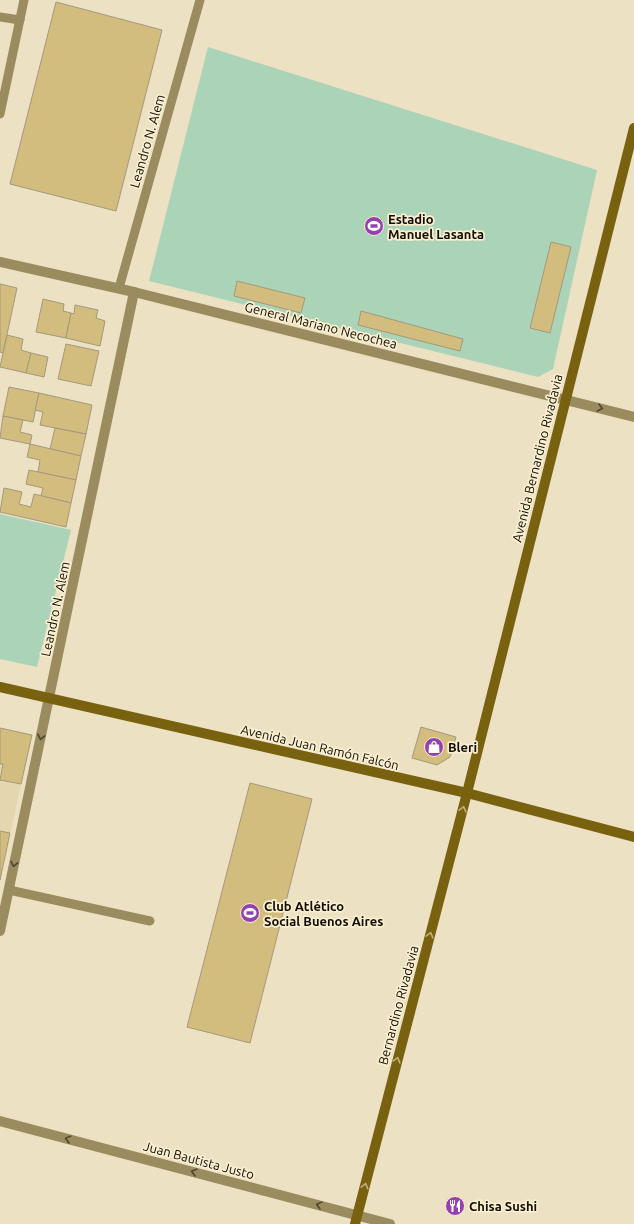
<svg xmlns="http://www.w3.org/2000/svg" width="634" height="1224" font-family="Ubuntu,sans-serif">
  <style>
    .built { fill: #e4d7b0 }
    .green { fill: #aad3b7 }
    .building { fill: #d2bd7f; stroke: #a3997c }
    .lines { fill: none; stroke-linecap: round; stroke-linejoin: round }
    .lane { stroke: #9a8c5f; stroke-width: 9 }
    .street { stroke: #9a8c5f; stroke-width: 10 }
    .secondary { stroke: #786210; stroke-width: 10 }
    .oneway { stroke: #4f462d }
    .oneway2 { stroke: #bfaf79 }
    .labels { text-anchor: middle; stroke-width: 3.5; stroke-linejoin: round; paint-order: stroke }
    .street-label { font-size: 13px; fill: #110d04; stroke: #f9eecf }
    .poi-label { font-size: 13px; font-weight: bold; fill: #110d04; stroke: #f9eecf; text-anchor: start }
  </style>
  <rect width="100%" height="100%" fill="#ece1c2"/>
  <polygon class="built" points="0,728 32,735 0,880"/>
  <g class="green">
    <polygon points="208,47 597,170 553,369 538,377 149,281"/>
    <polygon points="0,514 71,530 37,667 0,659"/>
  </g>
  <g class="building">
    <polygon points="56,2 162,30 116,211 10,184"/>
    <polygon points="551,242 571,247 550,333 530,328"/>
    <polygon points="237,281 305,298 301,313 234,296"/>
    <polygon points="0,284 17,288 3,353 0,352"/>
    <polygon points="43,299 64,304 63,311 71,313 66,338 36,332"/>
    <polygon points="75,305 98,310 96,318 105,321 100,346 66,338 71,313 74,314"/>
    <polygon points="361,311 463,339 460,351 358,325"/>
    <polygon points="7,335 23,339 21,350 31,353 26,373 0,367"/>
    <polygon points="66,344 99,351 91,386 58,379"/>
    <polygon points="31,353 48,357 44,377 26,373"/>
    <polygon points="9,387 39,393 33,422 3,416"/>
    <polygon points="39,393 92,405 86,434 40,425 43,412 35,410"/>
    <polygon points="3,416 23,420 20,432 32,435 30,444 0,438"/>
    <polygon points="55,428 86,434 81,456 50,449"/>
    <polygon points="30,444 81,456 76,480 38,472 40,460 27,457"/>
    <polygon points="29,470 76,480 71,503 41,496 43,488 26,484"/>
    <polygon points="4,488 22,492 19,504 31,507 34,494 71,503 66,527 0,512"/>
    <polygon points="421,727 456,737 450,757 437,765 412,758"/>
    <polygon points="0,728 32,735 21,784 0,780 3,764 0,764"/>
    <polygon points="250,783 312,799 250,1043 187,1027"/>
    <polygon points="0,831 10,833 0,880"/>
  </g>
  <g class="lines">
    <g class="lane">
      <polyline points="0,17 20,20"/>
      <polyline points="0,114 24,0"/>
      <polyline points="119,288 200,0"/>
      <polyline points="9,890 150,921"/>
    </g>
    <g class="street">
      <polyline points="0,262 134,292 634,417"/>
      <polyline points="0,931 134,292"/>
      <polyline points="0,1121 390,1224"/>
    </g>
    <g class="secondary">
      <polyline points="0,687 467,793 634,837"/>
      <polyline points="355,1224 467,793 634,128"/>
    </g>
  </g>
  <defs><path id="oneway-chevron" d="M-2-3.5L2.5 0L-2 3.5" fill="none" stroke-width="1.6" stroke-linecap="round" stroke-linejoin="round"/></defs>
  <g class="oneway">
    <use href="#oneway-chevron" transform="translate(600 408) rotate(14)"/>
    <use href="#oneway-chevron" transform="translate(41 737) rotate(102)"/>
    <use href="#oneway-chevron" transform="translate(14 864) rotate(102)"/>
    <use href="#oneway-chevron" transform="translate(68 1139) rotate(-165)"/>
    <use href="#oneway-chevron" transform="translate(194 1172) rotate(-165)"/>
    <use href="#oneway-chevron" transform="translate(319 1205) rotate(-165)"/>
  </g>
  <g class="oneway2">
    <use href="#oneway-chevron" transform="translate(463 809) rotate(-75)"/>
    <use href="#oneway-chevron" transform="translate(430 935) rotate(-75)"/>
    <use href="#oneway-chevron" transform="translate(397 1060) rotate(-75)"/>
    <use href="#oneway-chevron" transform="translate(365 1186) rotate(-75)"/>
  </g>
  <defs>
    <symbol id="stadium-disc" viewBox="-11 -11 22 22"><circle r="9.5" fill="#9440ae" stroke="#f9eecf"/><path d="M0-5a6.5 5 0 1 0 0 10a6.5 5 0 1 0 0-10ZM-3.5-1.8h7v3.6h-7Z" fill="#fff"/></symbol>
    <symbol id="shop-disc" viewBox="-11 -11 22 22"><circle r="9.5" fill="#9440ae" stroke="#f9eecf"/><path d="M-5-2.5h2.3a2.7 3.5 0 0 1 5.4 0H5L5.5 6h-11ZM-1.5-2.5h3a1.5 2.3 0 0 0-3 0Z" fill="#fff"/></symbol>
    <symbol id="restaurant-disc" viewBox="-11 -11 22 22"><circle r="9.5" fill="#9440ae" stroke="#f9eecf"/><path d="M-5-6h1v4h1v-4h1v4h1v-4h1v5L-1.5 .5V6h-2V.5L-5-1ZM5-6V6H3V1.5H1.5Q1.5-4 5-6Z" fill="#fff"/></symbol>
  </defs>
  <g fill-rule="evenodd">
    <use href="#stadium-disc" x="363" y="215" width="22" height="22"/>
    <use href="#shop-disc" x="423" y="736" width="22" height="22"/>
    <use href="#stadium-disc" x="239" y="902" width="22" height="22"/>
    <use href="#restaurant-disc" x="444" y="1195" width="22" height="22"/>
  </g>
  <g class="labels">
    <g class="street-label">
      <text transform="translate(147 141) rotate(-74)" y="5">Leandro N. Alem</text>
      <text transform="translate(321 325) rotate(14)" y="5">General Mariano Necochea</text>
      <text transform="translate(537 458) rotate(-76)" y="5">Avenida Bernardino Rivadavia</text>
      <text transform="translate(55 609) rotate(-78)" y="5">Leandro N. Alem</text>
      <text transform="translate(320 747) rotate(13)" y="5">Avenida Juan Ramón Falcón</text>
      <text transform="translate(398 1005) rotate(-75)" y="5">Bernardino Rivadavia</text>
      <text transform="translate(199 1160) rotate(15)" y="5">Juan Bautista Justo</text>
    </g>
    <g class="poi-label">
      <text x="388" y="224">Estadio<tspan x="388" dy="15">Manuel Lasanta</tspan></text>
      <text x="448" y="752">Bleri</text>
      <text x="264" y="911">Club Atlético<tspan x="264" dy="15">Social Buenos Aires</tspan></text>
      <text x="469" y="1211">Chisa Sushi</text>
    </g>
  </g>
</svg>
